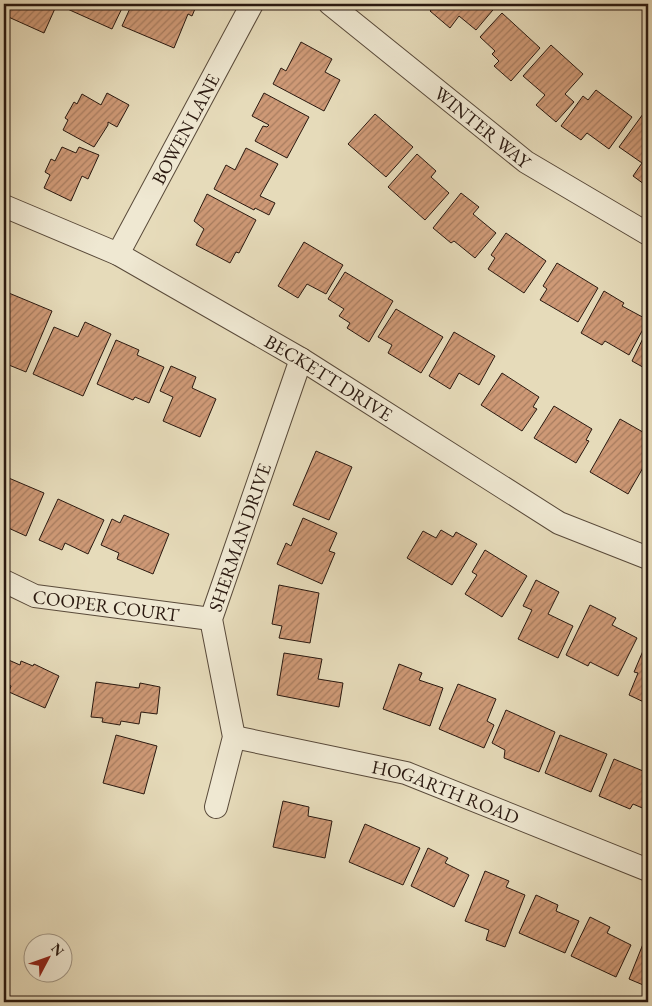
<svg xmlns="http://www.w3.org/2000/svg" width="652" height="1006" font-family="'EB Garamond',serif">
  <style>
    .building { fill: url(#building-hatch); stroke: #2a1910 }
    .lines { fill: none; stroke-linecap: round; stroke-linejoin: round }
    .minor-casing { stroke: #594a3a; stroke-width: 24 }
    .minor { stroke: #efe8d2; stroke-width: 22 }
    .labels { text-anchor: middle; stroke-width: 5; stroke-linejoin: round; paint-order: stroke }
    .street-label { font-size: 19px; fill: #2a1910; stroke: #efe8d2 }
  </style>
  <defs>
    <pattern id="building-hatch" width="6" height="6" patternUnits="userSpaceOnUse" patternTransform="scale(1.25)"><rect width="6" height="6" fill="#ce9976"/><path d="M-1 1l2-2M0 6l6-6M5 7l2-2" fill="none" stroke="#a77c5f"/></pattern>
  </defs>
  <rect width="100%" height="100%" fill="#e6dbba"/>
  <filter id="stains"><feTurbulence type="fractalNoise" baseFrequency=".004" numOctaves="4"/><feColorMatrix values="0 0 0 0 .2 0 0 0 0 .09 0 0 0 0 .02 0 0 0 .5 -.17"/></filter>
  <radialGradient id="worn" r=".72"><stop offset=".6" stop-color="#630" stop-opacity="0"/><stop offset="1" stop-color="#630" stop-opacity=".3"/></radialGradient>
  <g class="building">
    <polygon points="7,4 57,4 44,33 4,15 4,11"/>
    <polygon points="64,4 124,4 112,29 63,7"/>
    <polygon points="132,4 197,4 192,16 188,14 174,48 122,26"/>
    <polygon points="436,4 498,4 476,30 459,16 450,28 430,11"/>
    <polygon points="502,13 540,48 511,81 494,66 499,61 492,54 495,51 480,37"/>
    <polygon points="301,42 332,59 325,72 340,80 324,111 273,84 281,68 286,71"/>
    <polygon points="551,45 583,74 565,94 574,102 556,122 536,105 545,95 523,76"/>
    <polygon points="596,90 632,117 609,149 587,133 581,140 561,126 583,96 588,100"/>
    <polygon points="107,93 129,105 117,127 108,122 108,125 94,147 63,130 68,120 65,118 74,102 77,104 82,94 101,105"/>
    <polygon points="264,93 309,117 287,158 255,141 263,126 267,127 269,125 252,116"/>
    <polygon points="375,114 413,147 386,177 348,144"/>
    <polygon points="643,114 648,118 648,187 633,176 642,163 619,147"/>
    <polygon points="62,147 76,153 79,147 99,155 88,179 82,176 71,201 44,188 50,175 45,172 51,159 55,161"/>
    <polygon points="246,148 278,164 260,196 275,203 269,215 255,208 254,210 214,189 226,165 235,170"/>
    <polygon points="417,154 436,171 431,177 449,193 425,220 388,187"/>
    <polygon points="461,193 479,207 473,214 496,233 475,258 454,241 451,243 433,228"/>
    <polygon points="207,194 256,220 239,253 236,252 230,263 196,245 204,229 194,221"/>
    <polygon points="506,233 546,261 524,293 488,269 495,258 491,255"/>
    <polygon points="304,242 343,265 326,294 307,284 298,298 278,286"/>
    <polygon points="557,263 598,288 578,322 540,300 547,289 543,286"/>
    <polygon points="345,272 393,301 369,342 347,328 350,323 339,316 344,309 328,299"/>
    <polygon points="4,291 52,311 26,372 4,363 4,333 8,323 4,321"/>
    <polygon points="604,291 624,303 622,306 648,320 629,355 605,341 602,345 581,333"/>
    <polygon points="396,309 443,337 421,373 388,353 392,345 378,337"/>
    <polygon points="85,322 111,334 83,396 33,374 54,327 78,337"/>
    <polygon points="648,328 648,370 632,361"/>
    <polygon points="454,332 495,356 479,385 459,373 450,389 429,376"/>
    <polygon points="116,340 139,350 137,355 164,367 149,403 135,397 133,400 97,384"/>
    <polygon points="171,366 196,377 192,388 216,399 200,437 163,421 173,397 160,391"/>
    <polygon points="502,373 539,397 533,407 537,409 522,431 481,405"/>
    <polygon points="554,406 592,429 586,440 589,441 576,463 534,438"/>
    <polygon points="620,419 648,435 648,452 645,458 648,459 628,494 590,472"/>
    <polygon points="316,451 352,467 329,520 293,505"/>
    <polygon points="4,476 44,493 26,536 4,526 5,520 4,519"/>
    <polygon points="58,499 104,520 88,554 65,543 62,550 39,540"/>
    <polygon points="124,515 169,534 153,574 117,559 119,553 101,545 112,519 120,523"/>
    <polygon points="303,518 337,533 329,551 335,553 322,584 277,564 286,543 291,546"/>
    <polygon points="441,530 453,537 456,532 477,544 452,585 407,558 423,531 436,538"/>
    <polygon points="485,550 527,576 502,617 465,594 477,575 472,572"/>
    <polygon points="536,580 559,592 548,614 573,626 558,658 518,639 532,610 523,606"/>
    <polygon points="279,585 319,593 310,643 279,638 282,626 272,624"/>
    <polygon points="590,605 616,618 612,625 637,638 618,676 590,662 588,666 566,655"/>
    <polygon points="648,639 648,704 629,695 638,673 634,672"/>
    <polygon points="284,653 322,659 318,679 343,683 339,707 277,695"/>
    <polygon points="4,658 20,665 21,661 33,666 34,664 59,676 45,708 9,692 11,686 4,683"/>
    <polygon points="399,664 422,673 419,680 443,688 430,726 383,709"/>
    <polygon points="96,682 139,688 140,683 160,687 157,714 141,712 139,724 121,721 120,725 102,722 103,718 91,717"/>
    <polygon points="458,684 496,699 487,721 494,725 484,748 439,729"/>
    <polygon points="506,710 555,732 539,772 504,758 505,750 492,743"/>
    <polygon points="116,735 157,746 144,794 103,783"/>
    <polygon points="560,735 607,754 591,792 545,773"/>
    <polygon points="614,759 648,773 648,807 647,810 633,804 630,809 599,796"/>
    <polygon points="283,801 309,807 308,816 332,821 325,858 273,847"/>
    <polygon points="365,824 420,848 403,885 349,862"/>
    <polygon points="428,848 448,858 445,863 469,875 454,907 411,886"/>
    <polygon points="485,871 509,881 506,887 525,895 505,947 486,940 489,930 465,921"/>
    <polygon points="536,895 558,905 556,911 579,921 565,953 519,933"/>
    <polygon points="590,917 610,927 607,933 631,945 616,977 571,956"/>
    <polygon points="645,939 648,940 648,987 629,979"/>
  </g>
  <g class="lines">
    <defs>
      <g id="minor">
        <path id="s1" d="M330,4L526,162L648,234"/>
        <path id="s2" d="M4,206L118,254L301,359L559,523L648,558"/>
        <path id="s3" d="M118,254L252,4"/>
        <path id="s4" d="M4,581L35,596L211,619"/>
        <path id="s5" d="M234,737L406,773L648,870"/>
        <path id="s6" d="M216,807L234,737L211,619L301,359"/>
      </g>
    </defs>
    <use href="#minor" class="minor-casing"/>
    <use href="#minor" class="minor"/>
  </g>
  <g class="labels">
    <g class="street-label">
      <text dy="7" stroke="none"><textPath href="#s1" startOffset="196">WINTER WAY</textPath></text>
      <text dy="7" stroke="none"><textPath href="#s3" startOffset="142">BOWEN LANE</textPath></text>
      <text dy="7" stroke="none"><textPath href="#s2" startOffset="368">BECKETT DRIVE</textPath></text>
      <text dy="7" stroke="none"><textPath href="#s6" startOffset="279">SHERMAN DRIVE</textPath></text>
      <text dy="7" stroke="none"><textPath href="#s4" startOffset="106">COOPER COURT</textPath></text>
      <text dy="7" stroke="none"><textPath href="#s5" startOffset="219">HOGARTH ROAD</textPath></text>
    </g>
  </g>
  <rect width="652" height="1006" fill="none" stroke="#e6dbba" stroke-width="20"/>
  <rect x="5" y="5" width="642" height="996" fill="none" stroke="#2a1910" stroke-width="2.5"/>
  <rect x="10" y="10" width="632" height="986" fill="none" stroke="#2a1910"/>
  <g transform="translate(48 958) rotate(49)"><circle r="24" fill="#efe8d2" stroke="#a09584"/>
  <path d="M0-4L9 19L0 12L-9 19Z" fill="#8f2418"/>
  <text y="-8" font-size="14" font-weight="bold" text-anchor="middle" fill="#2a1910">N</text>
  </g>
  <rect width="100%" height="100%" filter="url(#stains)"/>
  <rect width="100%" height="100%" fill="url(#worn)"/>
</svg>
